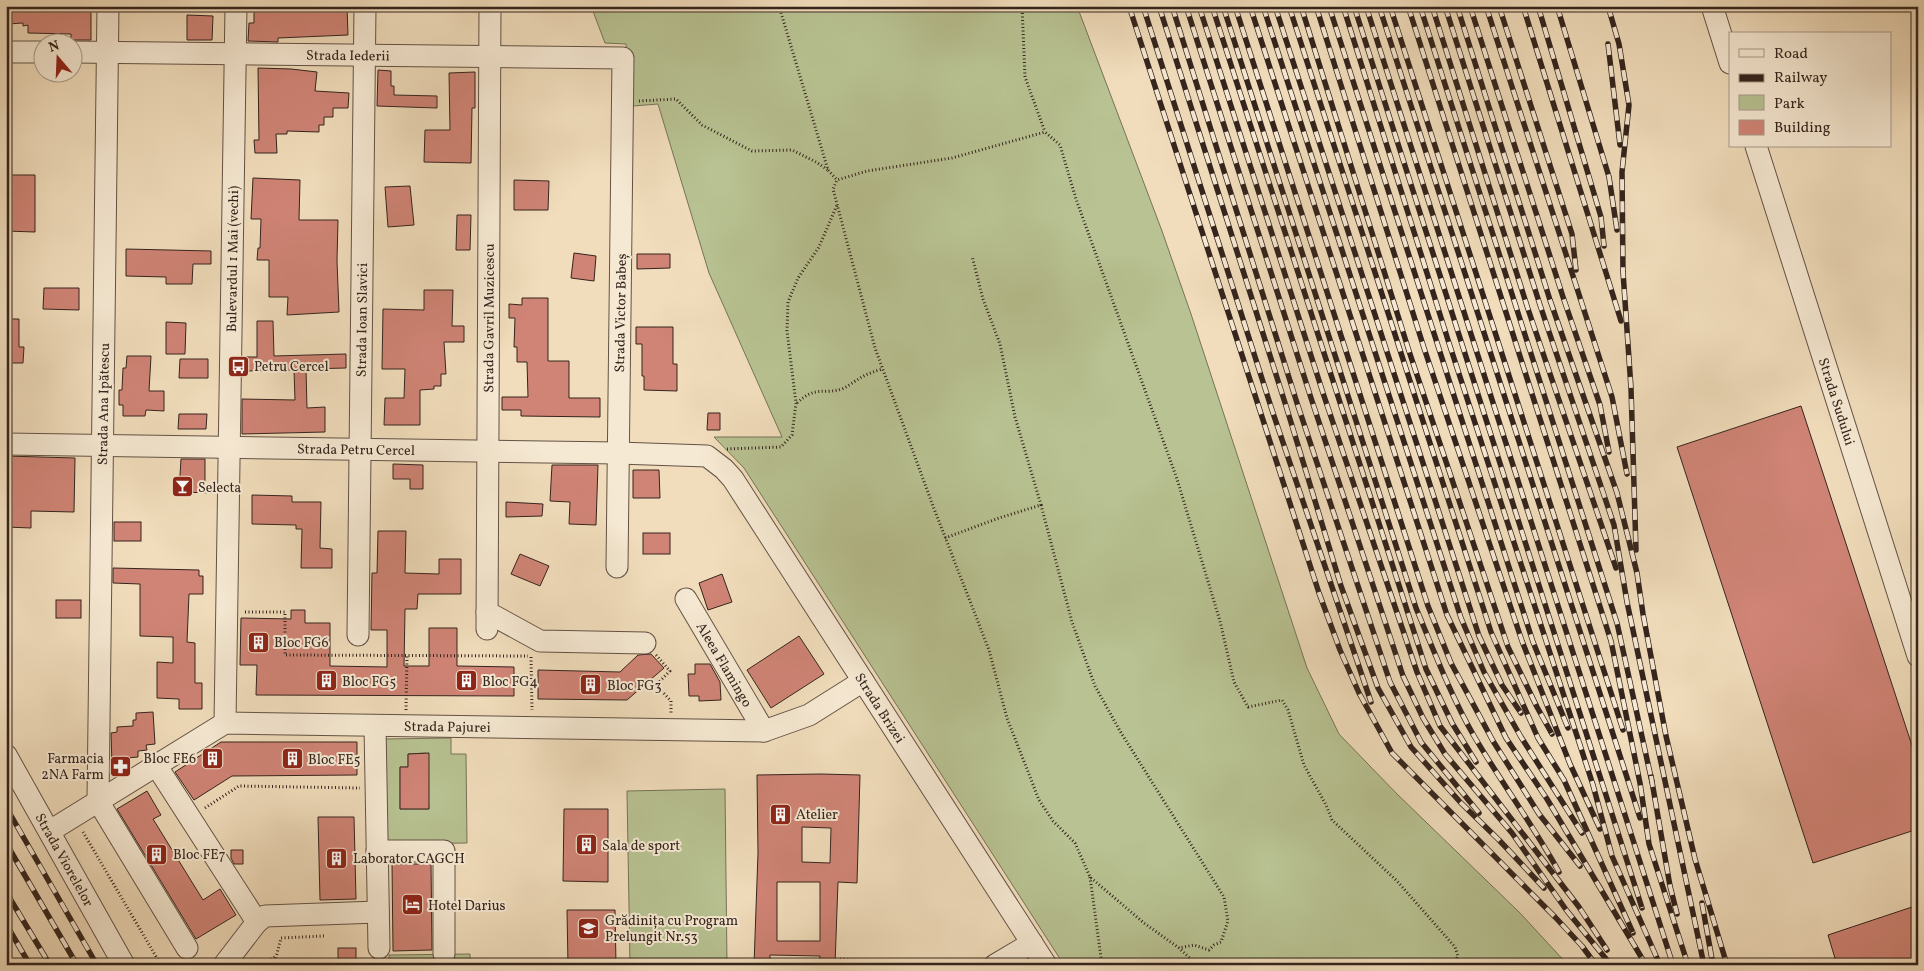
<svg xmlns="http://www.w3.org/2000/svg" width="1924" height="971" font-family="Vollkorn,serif">
  <style>
    .green { fill: #b8c292; stroke: #767358; fill-rule: evenodd }
    .building { fill: #d08476; stroke: #34241d; fill-rule: evenodd }
    .lines { fill: none; stroke-linecap: round; stroke-linejoin: round }
    .minor-casing { stroke: #635245; stroke-width: 23 }
    .path { stroke: #34241d; stroke-width: 3; stroke-dasharray: 1 2.5; stroke-linecap: butt }
    .minor { stroke: #f6e9d3; stroke-width: 21 }
    .rail-casing { stroke: #34241d; stroke-width: 5.5 }
    .rail { stroke: #f6e9d3; stroke-width: 4; stroke-dasharray: 11; stroke-linecap: butt }
    .labels { text-anchor: middle; stroke-width: 4; stroke-linejoin: round; paint-order: stroke }
    .street-label { font-size: 14px; fill: #34241d; stroke: #f6e9d3 }
    .poi-label { font-size: 14px; fill: #34241d; stroke: #f6e9d3; text-anchor: start }
  </style>
  <rect width="100%" height="100%" fill="#f1ddbc"/>
  <filter id="stains"><feTurbulence type="fractalNoise" baseFrequency=".004" numOctaves="4"/><feColorMatrix values="0 0 0 0 .2 0 0 0 0 .09 0 0 0 0 .02 0 0 0 .5 -.17"/></filter>
  <radialGradient id="worn" r=".72"><stop offset=".6" stop-color="#630" stop-opacity="0"/><stop offset="1" stop-color="#630" stop-opacity=".3"/></radialGradient>
  <g class="green">
    <polygon points="591,6 1077,6 1162,231 1191,314 1307,668 1339,734 1396,793 1519,912 1568,965 1064,965 744,468 714,437 782,437 709,273 658,104 633,106 626,44 605,43"/>
    <path d="M451,738V754H466L467,843L385,844L384,739ZM426,753L429,809H400V767H408V754Z"/>
    <polygon points="725,789 727,965 630,965 627,791"/>
    <polygon points="470,954 470,965 389,965 389,955"/>
  </g>
  <g class="building">
    <polygon points="7,6 91,6 91,40 71,40 71,34 28,33 28,25 23,26 23,23 8,24"/>
    <polygon points="254,6 347,6 348,35 278,38 278,42 248,41 249,23 254,23"/>
    <polygon points="187,15 213,16 212,40 187,40"/>
    <polygon points="258,68 291,69 317,72 315,91 349,93 348,108 333,108 333,117 324,117 324,125 319,125 319,132 287,131 287,134 276,134 277,153 255,153 254,140 259,140"/>
    <polygon points="378,70 391,71 391,86 394,86 394,95 437,96 437,108 377,106"/>
    <polygon points="475,72 475,108 472,108 471,163 424,162 425,130 450,130 449,73"/>
    <polygon points="6,175 35,175 35,232 6,231"/>
    <polygon points="253,178 300,180 299,220 338,220 337,261 339,312 287,315 288,297 269,297 269,260 257,260 258,248 260,248 261,219 251,219"/>
    <polygon points="514,180 549,181 548,210 514,210"/>
    <polygon points="410,186 414,225 388,227 385,187"/>
    <polygon points="457,215 471,215 470,250 456,250"/>
    <polygon points="126,249 211,251 211,264 193,264 192,284 166,284 166,277 126,276"/>
    <polygon points="574,253 596,256 594,281 571,278"/>
    <polygon points="637,254 670,254 670,268 637,269"/>
    <polygon points="44,288 79,288 79,310 43,309"/>
    <polygon points="424,290 453,290 452,326 464,326 464,342 444,342 446,374 441,374 441,386 434,386 434,389 420,390 420,425 384,425 385,398 404,398 405,369 382,369 383,309 424,310"/>
    <polygon points="522,298 548,298 548,361 569,361 569,398 600,398 600,417 521,416 521,410 502,410 502,397 528,397 527,362 517,362 517,347 514,347 515,318 509,318 509,304 522,305"/>
    <polygon points="6,319 19,319 19,347 24,347 23,363 6,363"/>
    <polygon points="257,321 273,321 274,356 346,354 346,368 306,369 307,408 325,407 325,432 242,434 242,399 295,400 294,370 246,371 246,357 257,357"/>
    <polygon points="166,322 186,323 185,354 166,354"/>
    <polygon points="636,327 673,327 673,364 677,364 677,391 644,390 644,376 642,376 642,344 636,344"/>
    <polygon points="127,356 151,356 149,391 164,391 164,411 146,410 145,416 123,416 123,405 119,405 119,390 122,390 123,368 126,368"/>
    <polygon points="180,359 208,359 208,378 179,378"/>
    <polygon points="1801,406 1918,764 1918,829 1813,863 1677,447"/>
    <polygon points="708,413 720,413 720,430 707,430"/>
    <polygon points="179,414 207,414 206,429 178,429"/>
    <polygon points="6,456 75,458 74,512 31,511 31,528 6,527"/>
    <polygon points="181,459 205,459 205,483 215,493 179,492"/>
    <polygon points="393,464 423,465 423,489 410,489 410,479 393,479"/>
    <polygon points="552,465 598,465 596,525 569,524 570,502 550,501"/>
    <polygon points="633,470 659,470 660,498 633,498"/>
    <polygon points="252,495 292,496 292,502 321,502 320,548 332,549 332,568 301,568 302,529 296,529 296,525 252,524"/>
    <polygon points="506,502 543,504 542,516 506,517"/>
    <rect x="114" y="522" width="27" height="19"/>
    <polygon points="378,531 406,531 405,573 439,574 439,559 461,559 461,594 418,594 417,609 405,609 404,666 429,666 429,628 457,628 457,666 514,667 514,696 256,695 257,665 240,665 241,618 291,619 291,610 305,610 305,623 330,623 330,666 387,667 387,630 371,630 372,573 377,573"/>
    <rect x="643" y="533" width="27" height="21"/>
    <polygon points="520,554 549,566 540,586 511,574"/>
    <polygon points="113,568 199,570 199,576 203,576 203,594 189,594 187,642 195,643 195,683 202,683 202,709 179,709 179,699 157,698 157,662 173,663 173,637 140,636 140,584 113,583"/>
    <polygon points="722,574 732,602 708,610 699,583"/>
    <rect x="56" y="600" width="25" height="18"/>
    <polygon points="799,636 824,674 771,708 747,670"/>
    <polygon points="651,654 664,668 627,700 538,699 538,670 620,672 638,655"/>
    <polygon points="695,664 710,664 720,682 721,700 699,701 699,696 689,696 688,674 695,674"/>
    <polygon points="153,712 155,744 146,745 147,750 138,751 138,757 127,758 128,764 112,765 111,733 117,732 117,727 133,726 133,720 136,720 136,713"/>
    <polygon points="221,742 357,742 357,775 232,776 194,800 175,772"/>
    <polygon points="429,753 429,809 400,809 400,767 408,767 408,754"/>
    <path d="M821,774L860,775L857,883L838,882L835,965H819L820,956L770,955V965H754L758,853L757,775ZM802,827L831,828L830,863L802,862ZM777,882H820V941H777Z"/>
    <polygon points="147,791 161,815 153,819 203,900 220,889 236,915 196,939 117,809"/>
    <polygon points="564,809 608,809 608,882 563,881"/>
    <polygon points="318,817 354,817 356,899 320,900"/>
    <polygon points="231,850 243,850 243,864 234,864 231,858"/>
    <polygon points="392,864 431,864 432,950 393,951"/>
    <polygon points="1918,905 1918,965 1837,965 1828,935"/>
    <polygon points="567,910 615,910 616,965 568,965"/>
    <rect x="338" y="948" width="18" height="17"/>
  </g>
  <g class="lines">
    <defs>
      <g id="minor">
        <polyline points="108,6 98,801 187,948"/>
        <polyline points="1712,6 1730,63"/>
        <polyline points="6,52 42,52"/>
        <path id="s1" d="M72,52L623,58L617,567"/>
        <path id="s2" d="M1756,146L1918,656"/>
        <path id="s3" d="M6,444L618,453L707,456L724,469L733,479L1046,965"/>
        <path id="s4" d="M686,599L764,731"/>
        <polyline points="487,612 540,641 645,643"/>
        <path id="s5" d="M487,629L490,6"/>
        <path id="s6" d="M358,635L365,6"/>
        <path id="s7" d="M225,723L236,6"/>
        <polyline points="375,726 379,948"/>
        <path id="s8" d="M6,755L124,965"/>
        <polyline points="156,765 257,922 224,965"/>
        <path id="s9" d="M50,831L225,723L764,731L809,715L863,681"/>
        <polyline points="377,851 444,851 444,954"/>
        <polyline points="257,922 265,916 378,912"/>
        <polyline points="995,965 1032,943"/>
      </g>
    </defs>
    <use href="#minor" class="minor-casing"/>
    <g class="path">
      <polyline points="779,6 828,170 837,180"/>
      <polyline points="1022,6 1025,77 1045,132"/>
      <polyline points="639,101 676,99 702,125 752,151 792,150 816,162 828,170"/>
      <path d="M797,403C817,384 825,396 844,388C852,384 860,377 868,374C873,372 878,370 883,369"/>
      <polyline points="727,449 781,447 792,435 796,403 787,331 788,302 798,278 819,247 837,205"/>
      <polyline points="1041,505 1072,622 1095,686 1120,731 1224,897 1228,921 1221,942 1214,945 1209,950 1194,945 1179,948"/>
      <polyline points="945,538 999,518 1041,505 1015,417 1000,344 983,299 972,256"/>
      <polyline points="245,612 285,612 285,655 528,656"/>
      <polyline points="656,655 670,671 656,685 671,701 671,713"/>
      <polyline points="531,657 532,710"/>
      <polyline points="406,710 407,655"/>
      <polyline points="205,808 239,786 360,788"/>
      <polyline points="83,832 161,965"/>
      <polyline points="1090,877 1102,965"/>
      <polyline points="840,959 937,965"/>
      <polyline points="262,965 276,956"/>
      <polyline points="274,965 281,938 324,936"/>
      <polyline points="1197,965 1179,948 1144,923 1090,877 1075,843 1053,821 1039,800 1007,718 989,650 933,506 875,348 833,189 837,180 867,171 952,158 1045,132 1060,145 1076,199 1177,479 1220,621 1234,682 1248,707 1282,700 1288,710 1304,765 1326,805 1332,820 1397,881 1455,947 1458,956 1454,963 1446,965"/>
    </g>
    <use href="#minor" class="minor"/>
    <defs>
      <g id="rail">
        <polyline points="1129,6 1319,593 1340,650 1359,693 1392,753 1555,917 1582,946 1596,965"/>
        <polyline points="1143,6 1272,410 1371,702"/>
        <polyline points="1159,6 1286,406 1341,586 1378,688 1411,747 1461,803 1499,840 1544,888"/>
        <polyline points="1172,6 1297,403 1390,682 1421,742 1479,813"/>
        <polyline points="1186,6 1311,398 1403,676 1423,718 1445,754 1512,833 1567,911 1611,965"/>
        <polyline points="1199,6 1323,393 1417,672 1440,726 1579,907 1607,950"/>
        <polyline points="1212,6 1426,669 1452,723 1476,762"/>
        <path d="M1223,6L1416,608C1434,651 1451,696 1474,736C1501,782 1533,825 1559,872"/>
        <polyline points="1235,6 1428,606 1451,663 1493,741 1539,814 1580,866"/>
        <polyline points="1250,6 1447,615 1506,738 1547,799 1646,965"/>
        <polyline points="1263,6 1461,618 1484,672 1521,737 1582,833"/>
        <polyline points="1275,6 1479,636 1502,685 1521,713"/>
        <polyline points="1289,6 1491,632 1538,738 1564,780 1633,933"/>
        <polyline points="1301,6 1409,351 1508,647 1537,707 1552,734"/>
        <polyline points="1316,6 1424,348 1522,641 1570,764 1600,829"/>
        <polyline points="1329,6 1533,642 1568,728"/>
        <polyline points="1343,6 1448,340 1593,785 1612,856 1660,965"/>
        <polyline points="1354,6 1642,908"/>
        <polyline points="1366,6 1673,965"/>
        <polyline points="1379,6 1640,818"/>
        <polyline points="1390,6 1623,730"/>
        <polyline points="1408,6 1611,641 1640,783 1649,844 1688,965"/>
        <polyline points="1420,6 1617,623 1652,782"/>
        <polyline points="1432,6 1528,309 1616,568"/>
        <polyline points="1445,6 1540,305 1614,525 1627,602 1704,965"/>
        <polyline points="1457,6 1550,300 1617,493 1637,573 1643,614 1666,736 1695,859 1727,965"/>
        <polyline points="1470,6 1563,297 1600,405 1609,452"/>
        <polyline points="1486,6 1612,397 1627,474"/>
        <polyline points="1499,6 1572,234 1576,270"/>
        <polyline points="1523,6 1621,321"/>
        <polyline points="1538,6 1601,217 1604,246"/>
        <polyline points="1557,6 1609,177 1617,230"/>
        <polyline points="1608,6 1619,44 1629,105 1622,172 1623,272 1631,388 1636,550"/>
        <polyline points="1608,44 1620,145"/>
        <polyline points="1651,776 1670,886 1677,914"/>
        <polyline points="6,807 97,965"/>
        <polyline points="6,843 77,965"/>
        <polyline points="6,892 50,965"/>
        <polyline points="1702,903 1713,965"/>
        <polyline points="6,924 30,965"/>
      </g>
    </defs>
    <use href="#rail" class="rail-casing"/>
    <use href="#rail" class="rail"/>
  </g>
  <defs>
    <symbol id="bus-square" viewBox="-11 -11 22 22"><rect x="-9" y="-9" width="18" height="18" rx="4" fill="#8f2418" stroke="#f6e9d3"/><path d="M-5-6H5V4H4V6H2V4H-2V6H-4V4H-5ZM-3.5-4V0h7V-4ZM-3.5 1.2v1.5H-2V1.2ZM2 1.2v1.5H3.5V1.2Z" fill="#fff"/></symbol>
    <symbol id="bar-square" viewBox="-11 -11 22 22"><rect x="-9" y="-9" width="18" height="18" rx="4" fill="#8f2418" stroke="#f6e9d3"/><path d="M-6-5H6L.8 .8V4.5H3.5V6h-7V4.5H-.8V.8Z" fill="#fff"/></symbol>
    <symbol id="building-square" viewBox="-11 -11 22 22"><rect x="-9" y="-9" width="18" height="18" rx="4" fill="#8f2418" stroke="#f6e9d3"/><path d="M-4-6H4V6H1V3H-1V6H-4ZM-2.5-4.3h1.7v1.8h-1.7ZM.8-4.3h1.7v1.8H.8ZM-2.5-1h1.7V.8h-1.7ZM.8-1h1.7V.8H.8Z" fill="#fff"/></symbol>
    <symbol id="pharmacy-square" viewBox="-11 -11 22 22"><rect x="-9" y="-9" width="18" height="18" rx="4" fill="#8f2418" stroke="#f6e9d3"/><path d="M-2-6h4v4h4v4h-4v4h-4v-4h-4v-4h4Z" fill="#fff"/></symbol>
    <symbol id="hotel-square" viewBox="-11 -11 22 22"><rect x="-9" y="-9" width="18" height="18" rx="4" fill="#8f2418" stroke="#f6e9d3"/><path d="M-6-4.5h1.5V1H6V5H4.5V3h-9V5H-6ZM-4 0a1.8 1.8 0 1 1 3.6 0ZM.5 0V-2.5h3Q6-2.5 6 0Z" fill="#fff"/></symbol>
    <symbol id="school-square" viewBox="-11 -11 22 22"><rect x="-9" y="-9" width="18" height="18" rx="4" fill="#8f2418" stroke="#f6e9d3"/><path d="M0-5L7-2L0 1L-7-2ZM-4 1L0 2.5L4 1V4Q0 6-4 4Z" fill="#fff"/></symbol>
  </defs>
  <g fill-rule="evenodd">
    <use href="#bus-square" x="226" y="354" width="25" height="25"/>
    <use href="#bar-square" x="170" y="474" width="25" height="25"/>
    <use href="#building-square" x="246" y="630" width="25" height="25"/>
    <use href="#building-square" x="314" y="668" width="25" height="25"/>
    <use href="#building-square" x="454" y="668" width="25" height="25"/>
    <use href="#building-square" x="578" y="672" width="25" height="25"/>
    <use href="#building-square" x="200" y="746" width="25" height="25"/>
    <use href="#building-square" x="280" y="746" width="25" height="25"/>
    <use href="#pharmacy-square" x="108" y="754" width="25" height="25"/>
    <use href="#building-square" x="768" y="802" width="25" height="25"/>
    <use href="#building-square" x="574" y="832" width="25" height="25"/>
    <use href="#building-square" x="144" y="842" width="25" height="25"/>
    <use href="#building-square" x="324" y="846" width="25" height="25"/>
    <use href="#hotel-square" x="400" y="892" width="25" height="25"/>
    <use href="#school-square" x="576" y="916" width="25" height="25"/>
  </g>
  <g class="labels">
    <g class="street-label">
      <text dy="5" stroke="none"><textPath href="#s1" startOffset="276">Strada Iederii</textPath></text>
      <text dy="5" stroke="none"><textPath href="#s7" startOffset="464">Bulevardul 1 Mai (vechi)</textPath></text>
      <text transform="translate(620 313) rotate(-89)" y="5">Strada Victor Babeș</text>
      <text dy="5" stroke="none"><textPath href="#s5" startOffset="311">Strada Gavril Muzicescu</textPath></text>
      <text dy="5" stroke="none"><textPath href="#s6" startOffset="315">Strada Ioan Slavici</textPath></text>
      <text dy="5" stroke="none"><textPath href="#s2" startOffset="268">Strada Sudului</textPath></text>
      <text transform="translate(103 404) rotate(-89)" y="5">Strada Ana Ipătescu</text>
      <text dy="5" stroke="none"><textPath href="#s3" startOffset="350">Strada Petru Cercel</textPath></text>
      <text dy="5" stroke="none"><textPath href="#s4" startOffset="76">Aleea Flamingo</textPath></text>
      <text dy="5" stroke="none"><textPath href="#s3" startOffset="1008">Strada Brizei</textPath></text>
      <text dy="5" stroke="none"><textPath href="#s9" startOffset="428">Strada Pajurei</textPath></text>
      <text dy="5" stroke="none"><textPath href="#s8" startOffset="120">Strada Viorelelor</textPath></text>
    </g>
    <g class="poi-label">
      <text x="254" y="371">Petru Cercel</text>
      <text x="198" y="492">Selecta</text>
      <text x="274" y="647">Bloc FG6</text>
      <text x="342" y="686">Bloc FG5</text>
      <text x="482" y="686">Bloc FG4</text>
      <text x="607" y="690">Bloc FG3</text>
      <text x="104" y="763" text-anchor="end">Farmacia<tspan x="104" dy="16">2NA Farm</tspan></text>
      <text x="196" y="763" text-anchor="end">Bloc FE6</text>
      <text x="308" y="764">Bloc FE5</text>
      <text x="796" y="819">Atelier</text>
      <text x="602" y="850">Sala de sport</text>
      <text x="173" y="859">Bloc FE7</text>
      <text x="353" y="863">Laborator CAGCH</text>
      <text x="428" y="910">Hotel Darius</text>
      <text x="605" y="925">Grădinița cu Program<tspan x="605" dy="16">Prelungit Nr.53</tspan></text>
    </g>
  </g>
  <rect width="1924" height="971" fill="none" stroke="#f1ddbc" stroke-width="25"/>
  <rect x="8" y="8" width="1909" height="956" fill="none" stroke="#34241d" stroke-width="2.5"/>
  <rect x="12" y="12" width="1899" height="946" fill="none" stroke="#34241d"/>
  <rect x="1729" y="32" width="162" height="115" fill="#f6e9d3" stroke="#a89a8a"/>
  <rect x="1739" y="49" width="25" height="8" fill="#f6e9d3" stroke="#a89a8a"/>
  <text x="1774" y="58" font-size="15" fill="#34241d">Road</text>
  <rect x="1739" y="74" width="25" height="8" fill="#34241d" stroke="#a89a8a"/>
  <text x="1774" y="82" font-size="15" fill="#34241d">Railway</text>
  <rect x="1739" y="95" width="25" height="15" fill="#b8c292" stroke="#a89a8a"/>
  <text x="1774" y="108" font-size="15" fill="#34241d">Park</text>
  <rect x="1739" y="120" width="25" height="15" fill="#d08476" stroke="#a89a8a"/>
  <text x="1774" y="132" font-size="15" fill="#34241d">Building</text>
  <g transform="translate(58 58) rotate(341)"><circle r="24" fill="#f6e9d3" stroke="#a89a8a"/>
  <path d="M0-4L9 19L0 12L-9 19Z" fill="#8f2418"/>
  <text y="-8" font-size="14" font-weight="bold" text-anchor="middle" fill="#34241d">N</text>
  </g>
  <rect width="100%" height="100%" filter="url(#stains)"/>
  <rect width="100%" height="100%" fill="url(#worn)"/>
</svg>
